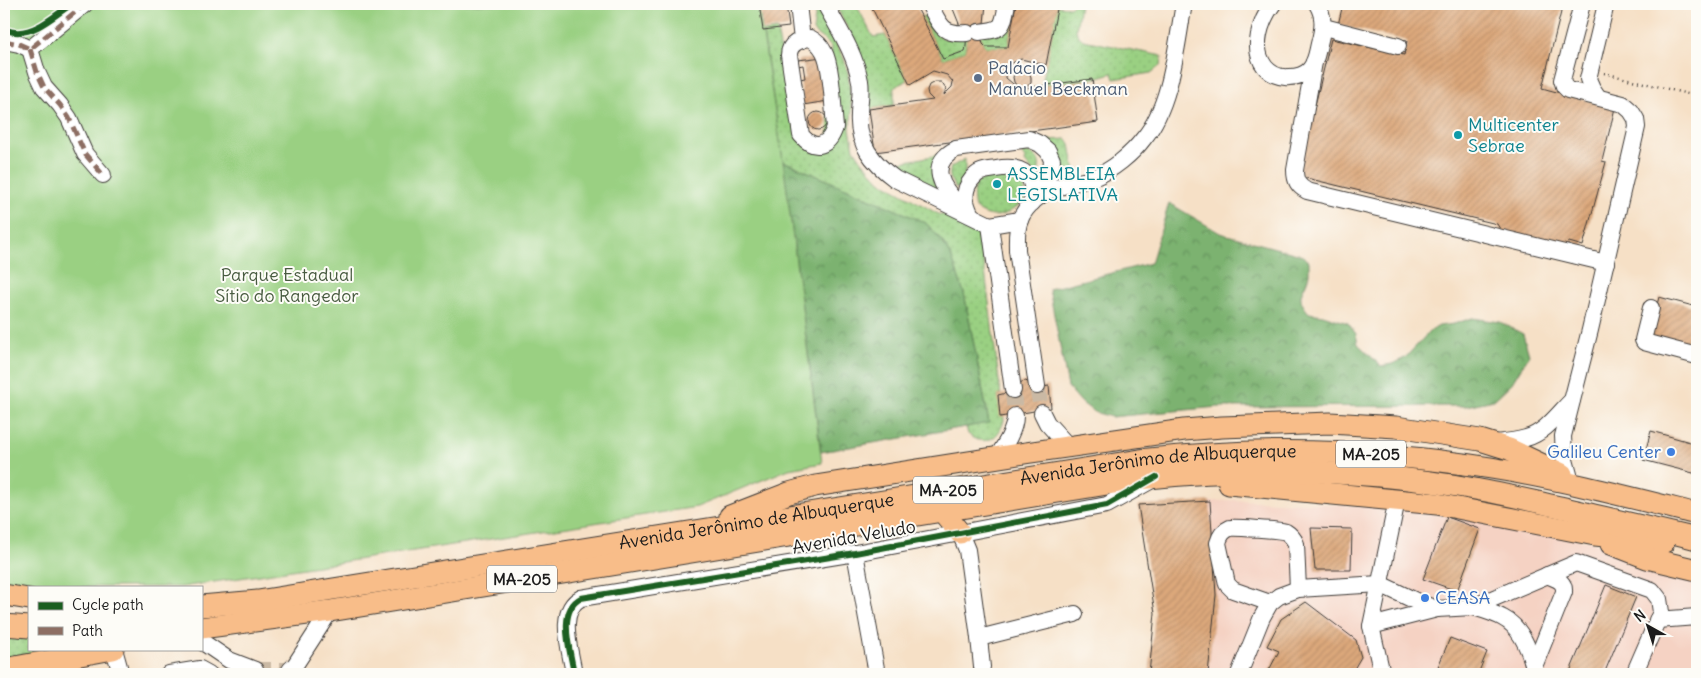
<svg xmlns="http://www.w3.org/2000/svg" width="1701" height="678" font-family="Delius,sans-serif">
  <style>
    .built { fill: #f5d2c3 }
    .grass { fill: url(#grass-dots); stroke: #5b764f }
    .forest { fill: url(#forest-crowns); stroke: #4c6746 }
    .park { fill: #9ad082; stroke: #5b764f }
    .building { fill: url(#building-hatch) }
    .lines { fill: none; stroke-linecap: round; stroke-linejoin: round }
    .minor-tunnel { stroke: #cab9a4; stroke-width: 16; stroke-dasharray: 16 8; stroke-linecap: butt }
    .minor-casing { stroke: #3d3936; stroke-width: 18 }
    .major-casing { stroke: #3d3936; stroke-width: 23 }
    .path { stroke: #3d3936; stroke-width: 2.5; stroke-dasharray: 1 4; stroke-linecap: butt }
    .minor { stroke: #fff; stroke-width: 16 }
    .major { stroke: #f8bd89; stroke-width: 21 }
    .quiet { stroke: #8d6e63; stroke-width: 5; stroke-dasharray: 10 5; stroke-linecap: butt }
    .cycleway-casing { stroke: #fdfcf7; stroke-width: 9 }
    .cycleway { stroke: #1b5e20; stroke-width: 6 }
    .service-dot { fill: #5c6f8a; stroke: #fdfcf7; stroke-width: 2 }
    .culture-dot { fill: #0f9aa8; stroke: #fdfcf7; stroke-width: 2 }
    .shop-dot { fill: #3f7fe0; stroke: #fdfcf7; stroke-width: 2 }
    .labels { text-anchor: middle; stroke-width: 4; stroke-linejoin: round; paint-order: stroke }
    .shield { fill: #fdfcf7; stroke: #605f5e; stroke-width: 1 }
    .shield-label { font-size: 16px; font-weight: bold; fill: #1c1c1c }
    .service-label { font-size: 18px; fill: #4e5e75; stroke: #fdfcf7; text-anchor: start }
    .culture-label { font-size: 18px; fill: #0d838f; stroke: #fdfcf7; text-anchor: start }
    .park-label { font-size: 18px; fill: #485b40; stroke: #fdfcf7 }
    .shop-label { font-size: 18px; fill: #366cbe; stroke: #fdfcf7; text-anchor: end }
    .street-label { font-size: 18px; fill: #1c1c1c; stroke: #fdfcf7 }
  </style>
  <defs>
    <pattern id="grass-dots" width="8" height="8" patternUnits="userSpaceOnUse" patternTransform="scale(1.25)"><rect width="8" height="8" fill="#9ad082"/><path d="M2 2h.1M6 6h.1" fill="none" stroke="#84b270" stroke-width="1.8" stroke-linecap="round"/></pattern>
    <pattern id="forest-crowns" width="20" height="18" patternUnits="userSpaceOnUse" patternTransform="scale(1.25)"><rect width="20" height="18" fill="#7bb270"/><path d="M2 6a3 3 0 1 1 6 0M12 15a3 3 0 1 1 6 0" fill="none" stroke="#64905b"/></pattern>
    <pattern id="building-hatch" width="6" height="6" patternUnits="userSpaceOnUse" patternTransform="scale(1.25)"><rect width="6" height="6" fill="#dca87b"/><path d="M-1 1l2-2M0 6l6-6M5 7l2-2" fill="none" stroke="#bc906a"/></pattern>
  </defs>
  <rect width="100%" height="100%" fill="#fdfcf7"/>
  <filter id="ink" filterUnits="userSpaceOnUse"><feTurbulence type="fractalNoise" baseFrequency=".02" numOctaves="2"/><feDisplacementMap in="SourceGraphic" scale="10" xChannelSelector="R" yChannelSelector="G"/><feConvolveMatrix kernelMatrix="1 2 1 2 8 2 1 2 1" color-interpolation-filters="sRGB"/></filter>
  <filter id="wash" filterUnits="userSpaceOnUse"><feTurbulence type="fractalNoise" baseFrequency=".0096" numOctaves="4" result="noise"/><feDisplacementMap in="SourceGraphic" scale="20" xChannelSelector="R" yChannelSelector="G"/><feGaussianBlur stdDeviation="1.12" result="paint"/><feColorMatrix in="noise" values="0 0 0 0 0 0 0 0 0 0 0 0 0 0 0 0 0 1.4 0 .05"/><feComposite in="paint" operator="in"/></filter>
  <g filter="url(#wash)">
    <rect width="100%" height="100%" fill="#f6e0c6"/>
    <polygon class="built" points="1235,500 1415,508 1595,542 1645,569 1697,582 1697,674 1149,674 1155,613 1138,505"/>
    <g class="grass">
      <path d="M806,4H815L844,59L848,73L852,111L850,129L854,149L862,161L880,181L940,215H953L972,224L978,232L981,240L1004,420C1001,432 993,443 979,440C975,440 971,436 968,434L966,427L989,422L964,293L952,258L942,241L926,223L783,161L763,32L777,30L795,130L828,149L831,47C826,40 819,37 813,31L816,9Z"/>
      <polygon points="835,4 856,4 873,37 885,35 908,80 894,87 894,105 869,109 865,72 854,41"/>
      <polygon points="1014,4 1016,4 1008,47 986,47 983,44 980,35"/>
      <polygon points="1074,4 1080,4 1076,30 1077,34 1083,40 1162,56 1161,65 1151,73 1114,79 1112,73 1092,79 1042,85 1057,6 1070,7"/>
      <polygon points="921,16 929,17 942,38 948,39 967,36 965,51 943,59"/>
      <path d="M1067,139L1070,144L1075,173L1072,177L1054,180C1055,168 1060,148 1049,140Z"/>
      <path d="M1026,152C1039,155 1043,165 1036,176L1025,162L1026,159L1021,153Z"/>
      <polygon points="938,155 941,195 886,165"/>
      <path d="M965,159V178L967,181L956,189C951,182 948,176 951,167Z"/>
      <path d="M1009,174C1022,178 1025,187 1025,199C1009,215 994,223 975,208C968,177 985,177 1009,174Z"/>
      <polygon points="4,636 29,637 29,649 98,649 4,665"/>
    </g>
    <g class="forest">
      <polygon points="783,161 926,223 942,241 952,258 964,293 989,423 821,452"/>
      <path d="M1169,203L1220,233L1301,255L1309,261C1309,266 1309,270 1309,274C1305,293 1293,294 1309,313L1323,315L1348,323L1356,334L1358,344L1381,366L1392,364L1405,358L1430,331L1439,326L1454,324L1472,318L1500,322L1523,334L1529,355L1512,383L1494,400L1466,406L1218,407L1111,417L1094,412L1082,403L1068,387L1049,289L1151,263Z"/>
    </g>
    <polygon class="park" points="4,4 758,4 783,161 822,463 789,469 697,507 182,587 29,587 29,596 4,589"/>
    <g id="blocks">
      <g class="building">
        <polygon points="759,4 786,4 789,27 763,30"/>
        <polygon points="870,4 915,4 943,59 965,51 966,46 967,25 960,26 951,4 986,4 984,23 976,24 983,44 986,47 1008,47 1016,4 1058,4 1046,65 1021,59 1012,63 1007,68 1006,78 1019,89 1014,82 1013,77 1016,72 1022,70 1029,72 1031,77 1031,83 1025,88 1092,79 1098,122 875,152 869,109 933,100 928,95 927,90 929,85 935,82 941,82 946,89 944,95 952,87 953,82 947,75 933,71 910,85"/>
        <polygon points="1343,4 1563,4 1542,88 1615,108 1602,161 1606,162 1583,246 1569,242 1567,247 1503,234 1497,224 1298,176 1331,39 1404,55 1407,41 1338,25"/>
        <polygon points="823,57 828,101 803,105 800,79 805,78 803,65 798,66 798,60"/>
        <circle cx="818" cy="121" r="9"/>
        <polygon points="1659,297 1697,307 1697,352 1648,340"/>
        <polygon points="1025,381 1028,382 1029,389 1049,386 1051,408 1000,417 998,395 1019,390 1019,383"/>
        <polygon points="1651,431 1697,444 1697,474 1643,460"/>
        <polygon points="1210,501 1216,595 1208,674 1149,674 1155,613 1138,505"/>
        <polygon points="1447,517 1480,529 1457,591 1423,579"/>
        <polygon points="1311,528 1352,529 1351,570 1315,570"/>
        <polygon points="1606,585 1636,597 1604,674 1569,674"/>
        <polygon points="1306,602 1356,640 1361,657 1351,674 1267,674 1279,651 1267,646 1281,619"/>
        <polygon points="1450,638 1487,652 1478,674 1435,674"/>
      </g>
    </g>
  </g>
  <g filter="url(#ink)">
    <use href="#blocks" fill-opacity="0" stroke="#3d3936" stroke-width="1"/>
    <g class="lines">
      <g class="minor-tunnel">
        <polyline points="1037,386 1042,413"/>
        <polyline points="1013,390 1015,416"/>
        <polyline points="255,670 290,670"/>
      </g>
      <defs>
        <g id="minor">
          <polyline points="798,4 802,40"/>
          <path d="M825,4C838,28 855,53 860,81C862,92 859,104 859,115C857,144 873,163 895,179L990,225L1020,220"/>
          <path d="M929,4C940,24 941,35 967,33"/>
          <path d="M1273,4C1260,21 1251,49 1265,67C1271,74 1280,78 1289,77C1297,77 1305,75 1310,69C1316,62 1317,52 1319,44C1323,29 1325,17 1317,4"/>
          <polyline points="1324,27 1398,46"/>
          <path d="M979,32C1004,29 1002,28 1007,4"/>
          <path d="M810,38C816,41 821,46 824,52C832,66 833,109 835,127C829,146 815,152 801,135L789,55C789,43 800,40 810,38Z"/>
          <polyline points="4,41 19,44 30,49 85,4"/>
          <polyline points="30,49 37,72 44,87 60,105 69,118 85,154 103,175"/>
          <path d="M1314,62L1295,170C1295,181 1298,186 1307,191L1606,263"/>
          <polyline points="1598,97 1592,88 1588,79 1606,4"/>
          <path d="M960,205C941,188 927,164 956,149L1029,139L1040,144L1048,151L1052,160L1051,172L1036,197"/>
          <path d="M971,215C965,203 962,191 972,179C975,176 977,173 981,172C986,170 991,170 996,169C1023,164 1036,175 1032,203"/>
          <polyline points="990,225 1013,390"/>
          <polyline points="1651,308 1643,340 1644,342 1697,356"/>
          <path d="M1037,386L1017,250C1017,241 1016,229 1020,220C1025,206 1042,192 1056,188C1068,184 1081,182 1093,178C1113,170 1132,154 1144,138C1172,104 1176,46 1184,4"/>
          <polyline points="1042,413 1047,423 1068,446"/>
          <path d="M1495,443C1505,442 1516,441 1526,438C1545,433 1558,414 1572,400"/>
          <path d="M997,457C1005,445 1015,430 1015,416"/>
          <polyline points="1570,478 1564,456 1563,436 1590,330 1637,127 1636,119 1631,111 1623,104 1568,90 1564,86 1562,80 1582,4"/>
          <polyline points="960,533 967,550 979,638"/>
          <polyline points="855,553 877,674"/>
          <path d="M1270,603L1233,590L1227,584L1218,543C1220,535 1223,531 1230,528C1234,527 1281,530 1286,532C1291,535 1294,539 1296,544L1298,589"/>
          <path d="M1473,607C1483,610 1494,613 1503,618C1521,627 1529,649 1534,667"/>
          <polyline points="1657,620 1697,617"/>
          <polyline points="1371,626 1437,609"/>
          <polyline points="201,641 229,660 255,670"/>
          <polyline points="114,649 121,674"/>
          <polyline points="982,667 979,638 1075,614"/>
          <polyline points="290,670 295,665 330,611"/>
          <polyline points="169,674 200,669 209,674"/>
          <path d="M574,674C571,652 556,611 581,598L855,553L1107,505L1152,480"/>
          <polyline points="1239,674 1262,617 1270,603 1279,596 1298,589 1380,584 1420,603 1437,609 1473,607 1576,563 1652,590 1659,599 1661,612 1634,674"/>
          <polyline points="1382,674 1371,626 1397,500"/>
          <path d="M1531,674L1564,592C1565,580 1555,579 1547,575"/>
        </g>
        <g id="major">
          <polyline points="1229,484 1437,504 1595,535 1664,542"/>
          <polyline points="942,511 960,533"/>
          <polyline points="730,516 789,493 815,486 1025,453 1184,430 1222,427 1330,423 1396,427 1480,440 1509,449 1562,474"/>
          <polyline points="1611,544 1647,558 1697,570"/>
          <polyline points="4,595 29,599"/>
          <path id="s1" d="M201,606L258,601L1140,460C1258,446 1373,449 1491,468C1560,479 1629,497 1697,514"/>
          <polyline points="4,625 29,627"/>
          <path d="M201,628L330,611L1138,479C1250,467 1364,469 1475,489C1504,494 1532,501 1560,507C1606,518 1652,528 1697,539"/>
          <polyline points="4,669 113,649"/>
        </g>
      </defs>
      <use href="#minor" class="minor-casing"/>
      <use href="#major" class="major-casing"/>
      <polyline class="path" points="1604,73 1692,95"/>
      <use href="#minor" class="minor"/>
      <use href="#major" class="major"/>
      <g class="quiet">
        <polyline points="4,41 19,44 30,49 85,4"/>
        <polyline points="30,49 37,72 44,87 60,105 69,118 85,154 103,175"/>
      </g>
      <defs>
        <g id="cycleway">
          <path d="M4,29C7,30 12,32 15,32C36,34 56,14 72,4"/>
          <path d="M574,674C571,652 556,611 581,598L855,553L1107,505L1156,477"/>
        </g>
      </defs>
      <use href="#cycleway" class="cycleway-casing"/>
      <use href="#cycleway" class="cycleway"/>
    </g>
  </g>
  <circle class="service-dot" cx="978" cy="78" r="5"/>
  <g class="culture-dot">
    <circle cx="1458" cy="135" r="5"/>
    <circle cx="997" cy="184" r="5"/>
  </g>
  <g class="shop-dot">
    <circle cx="1671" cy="452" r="5"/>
    <circle cx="1425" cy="598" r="5"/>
  </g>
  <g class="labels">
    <g class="shield">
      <rect x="1336" y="440.5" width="70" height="27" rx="4"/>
      <rect x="913" y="476.5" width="70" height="27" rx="4"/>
      <rect x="487" y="565.5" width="70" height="27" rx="4"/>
    </g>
    <g class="shield-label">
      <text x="1371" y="460">MA-205</text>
      <text x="948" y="496">MA-205</text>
      <text x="522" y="585">MA-205</text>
    </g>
    <g class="service-label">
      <text x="988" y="74">Palácio<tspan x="988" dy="21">Manuel Beckman</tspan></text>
    </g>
    <g class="culture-label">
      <text x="1468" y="131">Multicenter<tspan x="1468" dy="21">Sebrae</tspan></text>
      <text x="1007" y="180">ASSEMBLEIA<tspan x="1007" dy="21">LEGISLATIVA</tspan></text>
    </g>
    <g class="park-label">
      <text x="287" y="281">Parque Estadual<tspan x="287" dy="21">Sítio do Rangedor</tspan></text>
    </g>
    <g class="shop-label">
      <text x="1661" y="458">Galileu Center</text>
      <text x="1435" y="604" text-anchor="start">CEASA</text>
    </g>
    <g class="street-label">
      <text dy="6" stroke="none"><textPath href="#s1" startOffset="968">Avenida Jerônimo de Albuquerque</textPath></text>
      <text dy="6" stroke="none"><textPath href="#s1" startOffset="562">Avenida Jerônimo de Albuquerque</textPath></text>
      <text transform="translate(854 537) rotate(-10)" y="6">Avenida Veludo</text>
    </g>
  </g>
  <rect width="1701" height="678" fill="none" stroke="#fdfcf7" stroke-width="20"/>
  <rect x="28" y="586" width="175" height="65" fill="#fdfcf7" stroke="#a3a29f"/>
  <rect x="38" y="602" width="25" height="8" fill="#1b5e20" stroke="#a3a29f"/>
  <text x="72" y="610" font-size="15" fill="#1c1c1c">Cycle path</text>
  <rect x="38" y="627" width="25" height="8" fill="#8d6e63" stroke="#a3a29f"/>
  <text x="72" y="636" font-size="15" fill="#1c1c1c">Path</text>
  <g transform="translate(1648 626) rotate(321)" stroke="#fdfcf7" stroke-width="4" paint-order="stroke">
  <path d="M0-4L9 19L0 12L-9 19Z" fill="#1c1c1c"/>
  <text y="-8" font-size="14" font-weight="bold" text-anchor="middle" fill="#1c1c1c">N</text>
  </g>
</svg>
